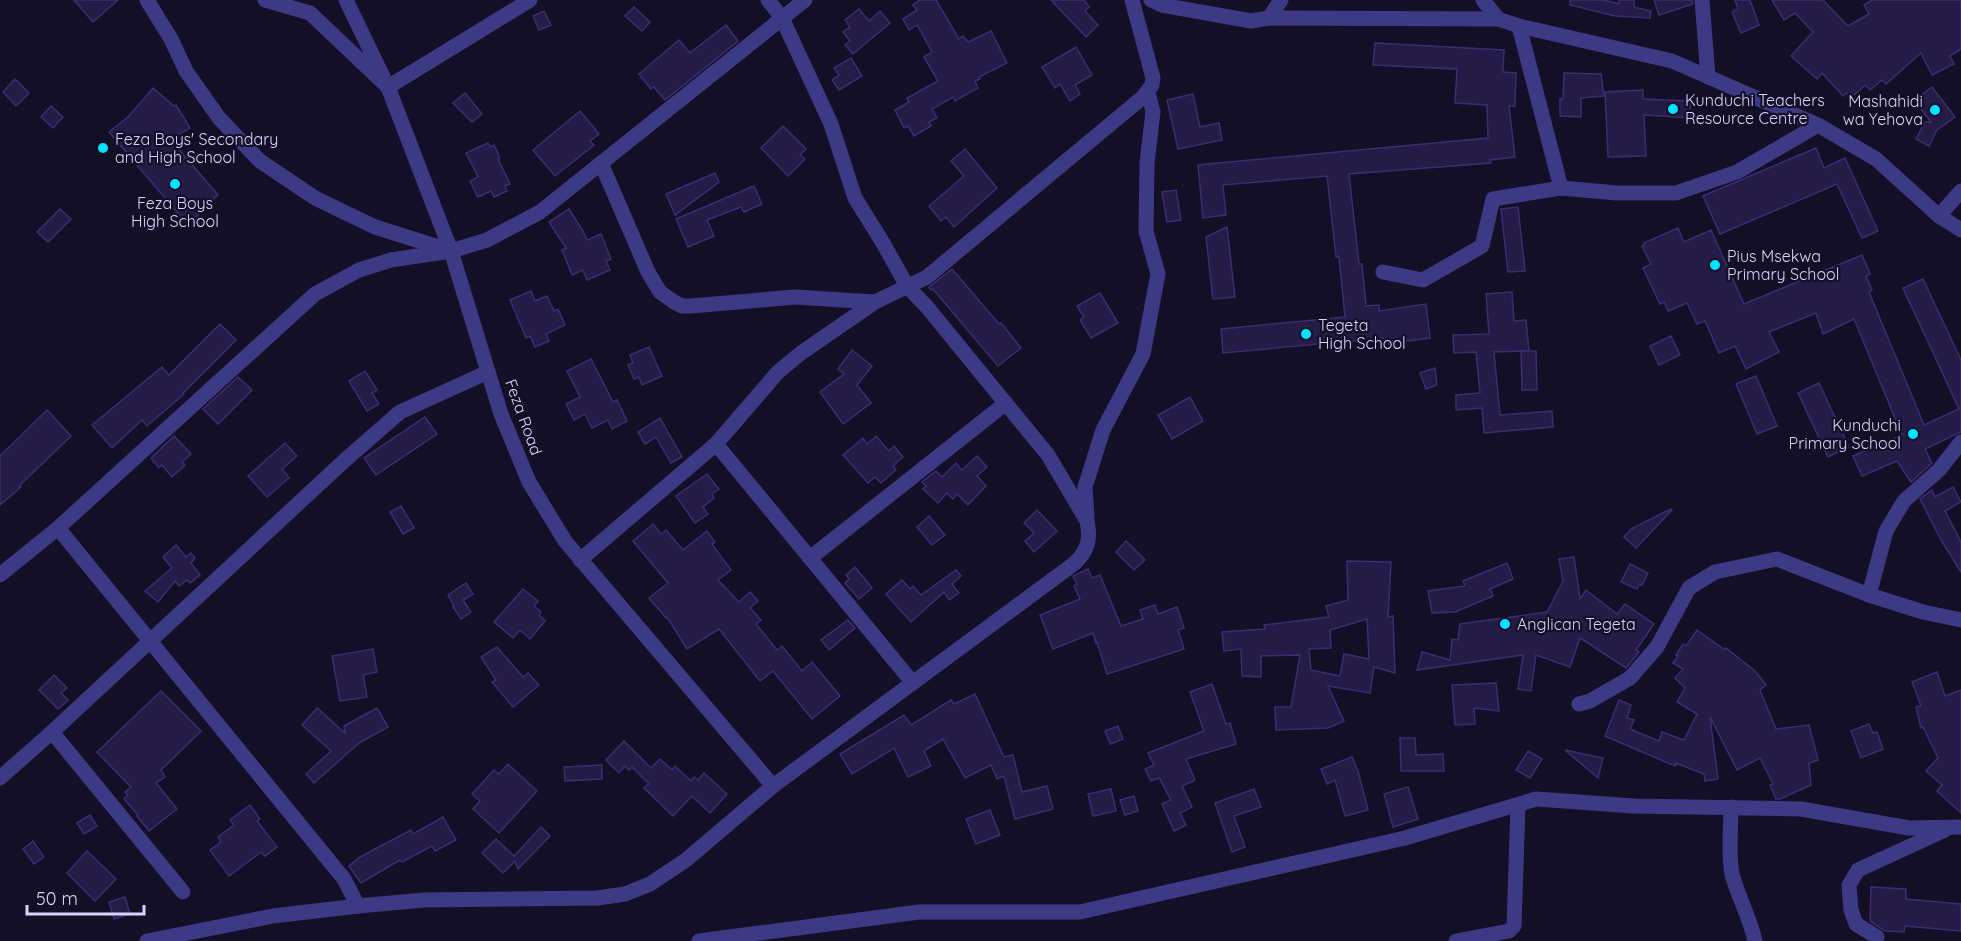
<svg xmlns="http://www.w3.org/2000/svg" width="1961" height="941" font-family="Quicksand,sans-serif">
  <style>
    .building { fill: #241b47; stroke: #3b2d73; stroke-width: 1.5; fill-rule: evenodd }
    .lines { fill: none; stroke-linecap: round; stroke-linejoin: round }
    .street { stroke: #3d3a85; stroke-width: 15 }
    .poi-dot { fill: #00e5ff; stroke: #130f26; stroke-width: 2 }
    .labels { text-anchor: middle; stroke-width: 4.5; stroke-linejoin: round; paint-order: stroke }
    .poi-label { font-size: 16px; fill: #d9d4ff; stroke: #130f26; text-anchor: start }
    .street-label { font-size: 16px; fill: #d9d4ff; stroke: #130f26 }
  </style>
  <rect width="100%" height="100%" fill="#130f26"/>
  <g class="building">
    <polygon points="74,0 118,0 93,22"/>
    <polygon points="920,0 936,0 959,39 963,36 968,42 991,31 1007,63 979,77 980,79 975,81 978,88 955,101 953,97 932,109 937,118 929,122 931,126 914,136 908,126 904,128 895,110 909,102 907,98 938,81 924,57 932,52 917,25 909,30 903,19 917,10 913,5"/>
    <polygon points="1051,0 1084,0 1089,7 1085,11 1098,25 1086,37"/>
    <polygon points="1570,0 1604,0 1619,4 1619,0 1634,0 1634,7 1651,11 1650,18 1615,16 1570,5"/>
    <polygon points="1654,0 1692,0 1693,4 1659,15"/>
    <polygon points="1735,0 1750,0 1759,25 1741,33 1732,12 1738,9"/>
    <polygon points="1772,0 1823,0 1848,26 1869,14 1864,5 1872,0 1961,0 1961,49 1950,56 1954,64 1932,75 1921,53 1886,84 1882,80 1870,90 1865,85 1851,98 1847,93 1843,96 1822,73 1817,79 1791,56 1813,32 1795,13 1784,20"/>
    <polygon points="634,7 650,22 642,31 625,16"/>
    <polygon points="859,9 869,21 880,11 890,23 853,54 845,45 850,41 843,32 850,27 845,20"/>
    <polygon points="544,11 551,25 539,30 533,16"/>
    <polygon points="726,25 738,41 665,100 654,87 651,89 639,74 679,40 690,53"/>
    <polygon points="1375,43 1504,50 1503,72 1516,73 1515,106 1509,106 1515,157 1490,160 1491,163 1349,174 1359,264 1362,264 1366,306 1379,305 1379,311 1426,304 1430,338 1384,344 1383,338 1223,353 1221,329 1345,317 1339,257 1336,257 1327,176 1223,185 1226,215 1203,218 1198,165 1488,138 1487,105 1455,103 1457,69 1373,65"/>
    <polygon points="1076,47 1092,75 1075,85 1080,94 1070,101 1060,84 1055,88 1042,67"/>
    <polygon points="851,58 862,76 839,90 832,80 839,75 834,68"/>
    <polygon points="1564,73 1601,74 1604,96 1581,98 1581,117 1560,116 1560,99 1563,99"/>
    <polygon points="15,79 29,93 16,106 3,92"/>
    <polygon points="1932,87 1955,117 1937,130 1929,146 1916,139 1925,122 1931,122 1914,100"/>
    <polygon points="153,88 174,106 176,105 190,128 170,139 218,195 204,207 206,208 187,224 109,132 128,117"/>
    <polygon points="1643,90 1643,99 1691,101 1690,118 1644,115 1646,156 1608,157 1605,92"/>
    <polygon points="465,93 482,114 472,122 453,103"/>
    <polygon points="1193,94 1200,127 1219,123 1222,140 1178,149 1167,100"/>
    <polygon points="51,106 63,117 53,128 41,117"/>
    <polygon points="580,111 599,134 590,141 594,145 555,176 533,150"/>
    <polygon points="783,126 806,149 800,155 805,159 788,176 761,148"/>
    <polygon points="488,143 490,147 494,145 500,158 498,159 510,184 505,186 507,191 494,197 491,191 478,197 470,181 478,177 466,153"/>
    <polygon points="1816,148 1824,168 1845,158 1878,231 1862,238 1837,184 1720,234 1703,196"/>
    <polygon points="965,149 997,188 954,227 946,217 941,221 929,206 964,176 951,161"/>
    <polygon points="715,173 719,182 675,215 666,194"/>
    <polygon points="754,186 762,204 744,212 741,207 707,220 714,236 688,247 676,219"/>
    <polygon points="1176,190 1181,220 1167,222 1162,192"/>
    <polygon points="1518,207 1525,271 1508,272 1501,209"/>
    <polygon points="60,209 71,219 48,242 37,232"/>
    <polygon points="569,209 583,231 587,240 601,234 611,259 606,261 610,270 587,280 583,270 572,275 562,250 566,248 549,222"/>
    <polygon points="1227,227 1235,297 1213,299 1206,237"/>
    <polygon points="1678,228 1684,242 1711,230 1744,304 1862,255 1870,274 1866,276 1872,290 1869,292 1924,425 1959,409 1903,288 1923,279 1961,360 1961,432 1925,449 1932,463 1911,482 1897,461 1862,476 1853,456 1902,435 1854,319 1823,334 1816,313 1769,332 1779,352 1746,369 1735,346 1719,353 1705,321 1697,324 1687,303 1668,311 1664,302 1660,304 1643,268 1651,264 1642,246 1644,245 1644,243"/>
    <polygon points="952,269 999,324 1001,323 1021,348 998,366 933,289 931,290 929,287"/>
    <polygon points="531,291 535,301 547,296 554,311 558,309 565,325 546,334 549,341 535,347 530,336 526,338 510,300"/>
    <polygon points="1512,292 1514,321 1526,320 1529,351 1494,352 1500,415 1552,411 1553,427 1484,433 1482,408 1456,410 1456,395 1480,393 1476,352 1454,353 1453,335 1489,334 1486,294"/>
    <polygon points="1100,293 1118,323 1091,338 1080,320 1084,317 1077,306"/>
    <polygon points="220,324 236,340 183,393 184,394 147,426 142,420 112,448 92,425 162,367 169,375"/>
    <polygon points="1671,336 1680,355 1659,365 1650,346"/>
    <polygon points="649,347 662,376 642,385 639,377 634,379 628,365 633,363 630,355"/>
    <polygon points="852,350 872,366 857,385 871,403 843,424 820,392 844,374 838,369"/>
    <polygon points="1521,351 1536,351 1537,390 1522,390"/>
    <polygon points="591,359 613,402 617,400 627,421 612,429 608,420 592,428 585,414 574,420 566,404 580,397 567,371"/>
    <polygon points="1435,368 1437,385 1426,389 1420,373"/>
    <polygon points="365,371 377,390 372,393 379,404 367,411 349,381"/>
    <polygon points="1756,376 1777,426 1757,434 1736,384"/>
    <polygon points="238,377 252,390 218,424 203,409"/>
    <polygon points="1819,383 1849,447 1828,457 1798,393"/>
    <polygon points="1190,397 1203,421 1172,439 1158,415"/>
    <polygon points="47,410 71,436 19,486 21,487 0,505 0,456"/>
    <polygon points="425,417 437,434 376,475 364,458"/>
    <polygon points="660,418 682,457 671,463 656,437 645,444 638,432"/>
    <polygon points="174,436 191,454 182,462 185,465 172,477 162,465 159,468 151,458"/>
    <polygon points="876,436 889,451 894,446 903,457 893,466 896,470 881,483 875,477 868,483 843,455 863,438 867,444"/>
    <polygon points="285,443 297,456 282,469 289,478 267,497 248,476"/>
    <polygon points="977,456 987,467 977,476 986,486 968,505 957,494 953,499 947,493 938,503 923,489 926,486 922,482 936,471 942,477 956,463 962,470"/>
    <polygon points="707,474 719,489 712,494 714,498 703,507 708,514 695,523 676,496"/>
    <polygon points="1953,487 1961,502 1945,511 1961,542 1961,572 1941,540 1920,499 1932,490 1935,497"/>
    <polygon points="401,506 414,528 403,534 390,512"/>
    <polygon points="1671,509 1672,510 1636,548 1624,537 1631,529"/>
    <polygon points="1037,510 1057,531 1034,552 1025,541 1034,533 1024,523"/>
    <polygon points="929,516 945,535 932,545 917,527"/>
    <polygon points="653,524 661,534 666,530 683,550 707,531 715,542 712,544 731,570 718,580 739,602 750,592 758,601 750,608 761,620 756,624 777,650 782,646 802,671 812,662 840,696 812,719 773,671 760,681 719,629 687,649 667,617 666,618 649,598 668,583 633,541"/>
    <polygon points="1126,541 1145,560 1134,570 1116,552"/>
    <polygon points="176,545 186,557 191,553 195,558 191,563 200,575 190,583 187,580 179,586 175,581 158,602 145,591 172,568 163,557"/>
    <polygon points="1574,557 1580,599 1586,590 1617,614 1625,604 1654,624 1636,650 1639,652 1626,668 1580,638 1570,667 1536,655 1531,691 1518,689 1523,655 1417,670 1422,652 1450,660 1452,639 1458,640 1460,624 1547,612 1563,581 1559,559"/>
    <path d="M1347,561L1391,562L1388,617L1393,616L1395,673L1374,667L1370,693L1328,686L1344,721L1328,728L1276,730L1275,707H1291L1300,655L1261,656V677L1242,676L1241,649L1224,651L1222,632L1265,629L1264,625L1329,617L1326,606L1348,600ZM1367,619L1369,659L1344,654L1340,676L1311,670L1309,649L1331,648L1330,630Z"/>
    <polygon points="1507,563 1513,579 1490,589 1493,596 1455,612 1432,613 1428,591 1465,586 1463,581"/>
    <polygon points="1630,564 1648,573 1642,585 1639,584 1637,589 1621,582"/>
    <polygon points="855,567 872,588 859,599 845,583 849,579 846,575"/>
    <polygon points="1088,569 1092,578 1100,575 1121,626 1143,619 1140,610 1155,605 1158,614 1177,607 1184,628 1178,630 1184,649 1107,674 1097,642 1096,643 1093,633 1053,649 1040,615 1080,599 1074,586 1077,584 1073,576"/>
    <polygon points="956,570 961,576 952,584 959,593 949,600 944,592 911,622 886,594 902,580 910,589 913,586 921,595"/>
    <polygon points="466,583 473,594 463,600 471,612 461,619 453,607 454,606 448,595"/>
    <polygon points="523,589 538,601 534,606 541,612 539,615 545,621 530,639 520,630 513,638 494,622"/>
    <polygon points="848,620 855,628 829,650 821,640"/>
    <polygon points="1697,630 1725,650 1726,648 1755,671 1766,685 1760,690 1776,729 1809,725 1818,760 1809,763 1811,785 1780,799 1776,799 1770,785 1773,784 1760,758 1737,770 1710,717 1718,779 1705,781 1704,774 1676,763 1675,766 1605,736 1619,700 1631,705 1627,718 1634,720 1630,729 1659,741 1662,732 1684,740 1697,714 1677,702 1685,688 1675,678 1683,669 1673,663 1678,656 1676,655 1683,644 1686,646"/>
    <polygon points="497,647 523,677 528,673 539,685 513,707 492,682 496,680 481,657"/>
    <polygon points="373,649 377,672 363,675 367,697 340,701 332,656"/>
    <polygon points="1937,672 1945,696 1961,690 1961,813 1937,791 1942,785 1926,771 1938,758 1923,727 1921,728 1916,707 1921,706 1912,682"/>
    <polygon points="54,675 67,688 61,693 68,700 58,709 39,690"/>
    <polygon points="1496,683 1499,711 1474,708 1475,724 1455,725 1452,685"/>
    <polygon points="1212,684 1226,724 1230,723 1236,744 1186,759 1195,780 1182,786 1192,807 1180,813 1186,825 1174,831 1162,804 1171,800 1159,778 1151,781 1145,769 1154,765 1148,753 1204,731 1190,692"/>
    <polygon points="161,691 201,731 161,770 165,777 156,783 177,809 149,831 137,816 138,815 124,799 128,795 125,792 131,787 97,752"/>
    <polygon points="975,694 1004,757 1013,755 1022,792 1047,786 1053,809 1015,819 1004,776 997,779 991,765 965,778 943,739 924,751 931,766 908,777 894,748 852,774 840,754 904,715 911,725 951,700 954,704"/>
    <polygon points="317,708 345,733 344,726 377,708 388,727 359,743 314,783 306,774 331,751 302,725"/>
    <polygon points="1869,724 1873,733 1877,732 1883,749 1861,758 1851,731"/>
    <polygon points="1118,726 1123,739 1110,744 1105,731"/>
    <polygon points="1400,738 1415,738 1416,755 1443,754 1444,771 1401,771"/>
    <polygon points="624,741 651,768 660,759 672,770 675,766 691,781 694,777 698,780 704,773 727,794 710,813 692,796 673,816 644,788 649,784 632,767 629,770 625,766 619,773 606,760"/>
    <polygon points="1565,750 1603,758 1598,778"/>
    <polygon points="1528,751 1542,759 1530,778 1516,770"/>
    <polygon points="1352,757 1358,771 1368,810 1345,816 1335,780 1327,784 1321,769"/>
    <polygon points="508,764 537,791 499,833 473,809 480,801 472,794 494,770 499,774"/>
    <polygon points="602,765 602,779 565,781 564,767"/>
    <polygon points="1408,787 1418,819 1393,827 1384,794"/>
    <polygon points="1111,789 1116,811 1093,816 1088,794"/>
    <polygon points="1254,789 1261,807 1234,816 1245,847 1232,852 1215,803"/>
    <polygon points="1134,796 1138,811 1125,815 1120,800"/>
    <polygon points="250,805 260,819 257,821 277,847 265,856 261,852 229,876 210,850 221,842 218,837 234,825 230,820"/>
    <polygon points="990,810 1000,835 976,844 966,819"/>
    <polygon points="90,815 97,826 84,834 77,823"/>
    <polygon points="443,817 456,840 435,851 432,846 402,862 400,860 361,883 349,866 360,857 411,830 413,834"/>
    <polygon points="541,827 550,836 518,869 515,861 503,873 482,853 496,839 514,856"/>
    <polygon points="33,841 44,857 34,864 23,849"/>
    <polygon points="87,851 116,879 95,901 67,873"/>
    <polygon points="1871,887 1906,889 1906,899 1961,904 1961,931 1905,926 1904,932 1885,931 1870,921"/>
    <polygon points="125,897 130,914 114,919 109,902"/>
  </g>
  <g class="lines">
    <g class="street">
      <polyline points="147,0 171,39 186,71 219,118 260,161 315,198 375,227 448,250"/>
      <polyline points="265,0 310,13 388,87 530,0"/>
      <polyline points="346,0 388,87 451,251 501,414 529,482 565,541 773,786"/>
      <polyline points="1151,0 1162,5 1251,21 1269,18 1498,19 1519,26 1672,61 1818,125 1876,159 1939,216 1961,230"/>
      <polyline points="1483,0 1498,19"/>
      <polyline points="1702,0 1708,77"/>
      <polyline points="1269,18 1281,0"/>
      <polyline points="1519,26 1561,188"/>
      <polyline points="601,163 648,272 660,292 674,302 682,306 691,306 795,297 875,302"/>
      <polyline points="1939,216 1961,191"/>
      <polyline points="1383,272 1423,280 1482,246 1493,199 1561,188 1617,193 1676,193 1737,172 1818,125"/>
      <polyline points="716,444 913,683"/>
      <polyline points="1087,517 1085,487 1103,430 1143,354 1158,274 1146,231 1147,163 1153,112 1148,92"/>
      <polyline points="58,528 344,879 358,906"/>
      <polyline points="810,558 1006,403"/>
      <polyline points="580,560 716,444 778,372 801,353 875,302 927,277 1143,97 1152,85 1153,78 1132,0"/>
      <polyline points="0,575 58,528 315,294 359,270 391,260 451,251 487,240 540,212 805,0"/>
      <polyline points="1869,595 1886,531 1904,501 1939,470 1961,442"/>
      <polyline points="1579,704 1590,701 1630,678 1657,647 1689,588 1715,572 1777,559 1869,595 1923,612 1961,620"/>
      <polyline points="52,732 183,892"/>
      <polyline points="0,778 52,732 344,461 400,412 488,372"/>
      <path d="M1731,807C1731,829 1728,853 1732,874C1738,897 1750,917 1755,941"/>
      <polyline points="1877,937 1856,924 1851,910 1849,885 1858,870 1945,830"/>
      <path d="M147,941L273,916L358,906L424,900L597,898L625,894L650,884L686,860L773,786L1075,563C1088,550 1091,539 1087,521L1048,455L927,307L907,286L883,243L855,198L831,124L782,18L768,0"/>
      <polyline points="699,941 919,912 1080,912 1405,838 1536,799 1634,806 1801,809 1909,828 1961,827"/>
      <polyline points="1456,941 1509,931 1514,926 1518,805"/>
    </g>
  </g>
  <g class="poi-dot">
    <circle cx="1673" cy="109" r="6"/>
    <circle cx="1935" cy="110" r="6"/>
    <circle cx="103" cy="148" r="6"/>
    <circle cx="175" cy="184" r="6"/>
    <circle cx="1715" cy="265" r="6"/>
    <circle cx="1306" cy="334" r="6"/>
    <circle cx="1913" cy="434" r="6"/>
    <circle cx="1505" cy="624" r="6"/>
  </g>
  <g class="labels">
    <g class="poi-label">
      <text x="1685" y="106">Kunduchi Teachers<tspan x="1685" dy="18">Resource Centre</tspan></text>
      <text x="1923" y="107" text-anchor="end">Mashahidi<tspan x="1923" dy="18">wa Yehova</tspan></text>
      <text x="115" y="145">Feza Boys' Secondary<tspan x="115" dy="18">and High School</tspan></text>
      <text x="175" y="209" text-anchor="middle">Feza Boys<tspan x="175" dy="18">High School</tspan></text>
      <text x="1727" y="262">Pius Msekwa<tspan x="1727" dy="18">Primary School</tspan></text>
      <text x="1318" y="331">Tegeta<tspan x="1318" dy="18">High School</tspan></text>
      <text x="1901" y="431" text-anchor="end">Kunduchi<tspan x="1901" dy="18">Primary School</tspan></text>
      <text x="1517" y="630">Anglican Tegeta</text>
    </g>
    <g class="street-label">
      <text transform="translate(524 417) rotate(70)" y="6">Feza Road</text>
    </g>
  </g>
  <path d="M27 905v9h117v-9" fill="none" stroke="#d9d4ff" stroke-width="3"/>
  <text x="36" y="905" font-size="18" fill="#d9d4ff" stroke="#130f26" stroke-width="4.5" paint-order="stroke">50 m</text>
</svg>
